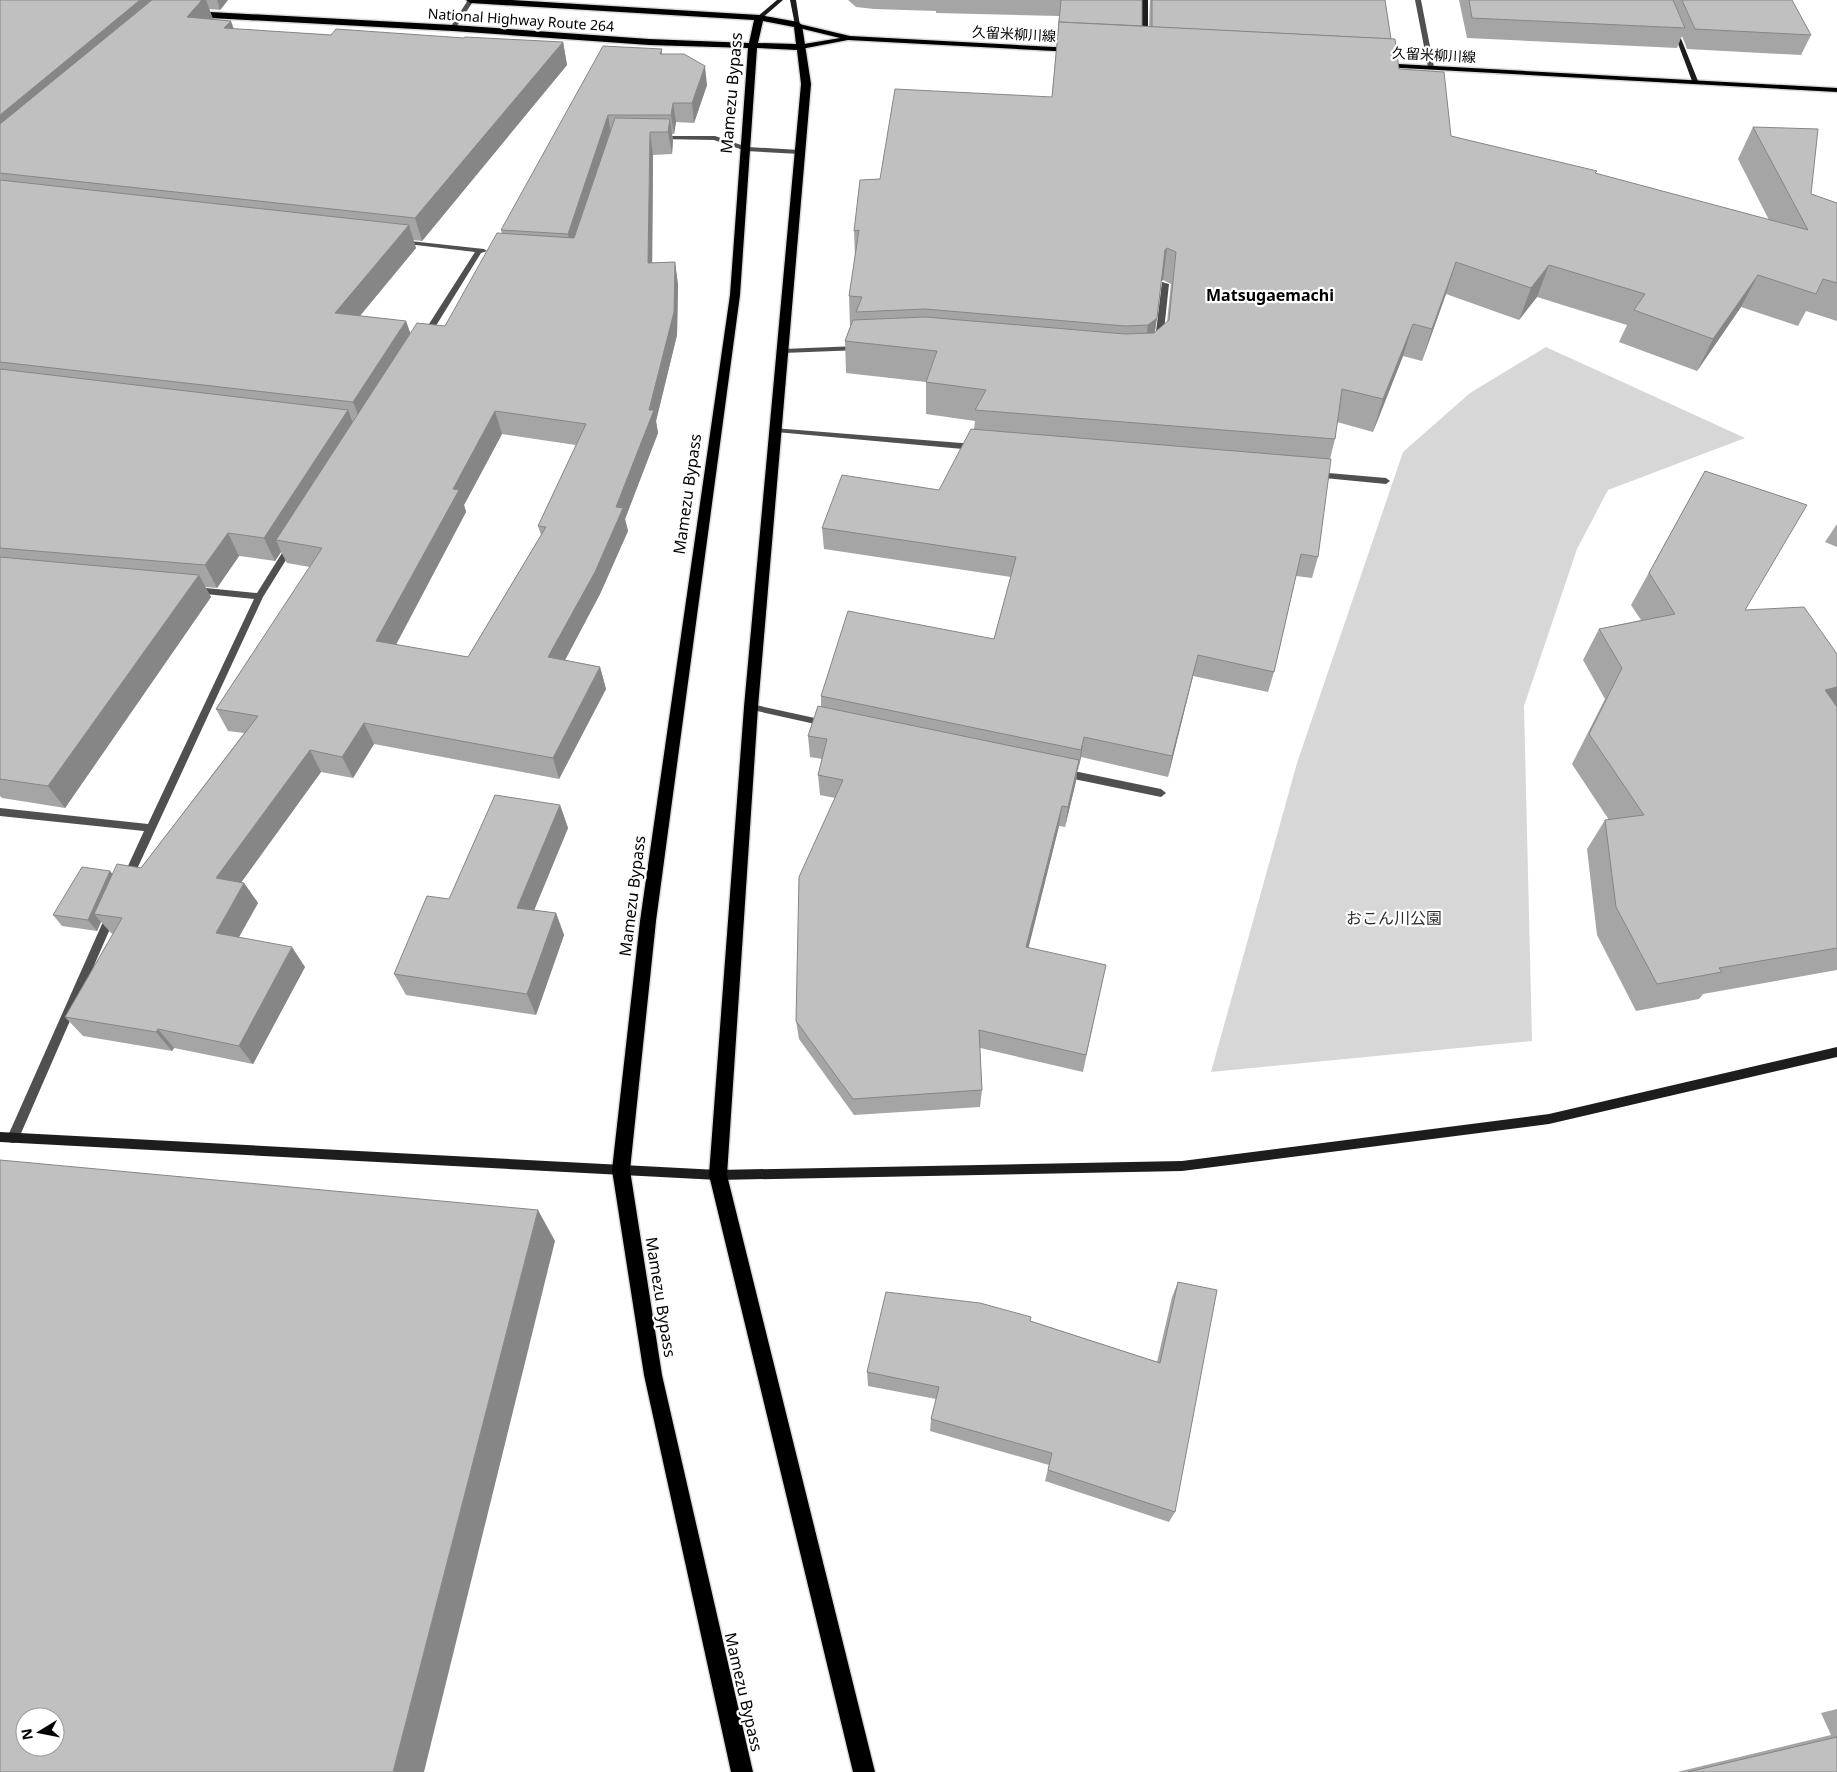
<svg xmlns="http://www.w3.org/2000/svg" width="1837" height="1772" font-family="'Noto Sans','Noto Sans JP',sans-serif">
  <style>
    .green { fill: #d7d7d7 }
    .lines { fill: none; stroke-linecap: round; stroke-linejoin: round }
    .primary-casing { stroke: #dbdbdb; stroke-width: 3 }
    .highway-casing { stroke: #dbdbdb; stroke-width: 3 }
    .street { fill: #505050; fill-rule: evenodd }
    .secondary { fill: #1d1d1d; fill-rule: evenodd }
    .primary { fill: #000; fill-rule: evenodd }
    .highway { fill: #000; fill-rule: evenodd }
    .wall { fill: #a5a5a5; fill-rule: evenodd }
    .shaded-wall { fill: #868686 }
    .building { fill: #c0c0c0; stroke: #868686; fill-rule: evenodd }
    .labels { text-anchor: middle; stroke-width: 4.5; stroke-linejoin: round; paint-order: stroke }
    .far-street-label { font-size: 14px; fill: #000; stroke: #fff }
    .street-label { font-size: 16px; fill: #000; stroke: #fff }
    .far-quarter-label { font-size: 16px; font-weight: bold; fill: #000; stroke: #fff }
    .park-label { font-size: 16px; fill: #2e2e2e; stroke: #fff }
  </style>
  <rect width="100%" height="100%" fill="#fff"/>
  <polygon class="green" points="1546,347 1745,438 1608,490 1577,549 1524,706 1532,1041 1211,1072 1297,763 1403,452 1470,393"/>
  <g class="lines">
    <defs>
      <g id="primary">
        <polygon points="795,23 850,36 1073,48 1077,50 1073,52 848,40 801,49 798,49 798,45 840,38 795,27"/>
        <polygon points="1380,63 1837,88 1837,92 1383,67 1380,67"/>
      </g>
      <path id="highway" d="M466,0H512L759,15L798,22L802,25L811,84L758,707L727,1175L875,1772H853L709,1175L744,707L801,84L797,50L757,48L740,295L656,921L630,1170L662,1375L753,1772H731L644,1375L612,1170L640,921L730,295L748,48L649,45L453,31L192,17L188,14L192,11L453,25L649,39L749,43L754,20L470,3ZM763,21L794,27L796,44L758,43Z"/>
    </defs>
    <use href="#primary" class="primary-casing"/>
    <use href="#highway" class="highway-casing"/>
    <g class="street">
      <polygon points="468,0 474,0 455,29 451,29 450,28"/>
      <polygon points="1415,0 1421,0 1434,67 1431,69 1428,67"/>
      <polygon points="661,136 715,136 747,147 800,150 803,152 800,154 746,151 714,140 659,139 659,137"/>
      <polygon points="401,240 484,249 487,251 481,253 429,337 426,337 422,335 475,252 399,243 399,241"/>
      <polygon points="1162,282 1169,284 1163,340 1159,342 1155,340"/>
      <polygon points="857,346 860,346 860,350 783,353 779,351 783,349"/>
      <polygon points="773,428 974,444 978,447 974,450 776,432 772,430"/>
      <polygon points="1317,472 1386,478 1390,481 1386,484 1314,477 1314,473"/>
      <polygon points="290,544 294,547 263,597 131,882 123,882 122,879 144,831 0,816 0,808 148,824 254,599 196,593 192,590 196,587 257,593 287,545"/>
      <polygon points="751,704 824,720 829,723 824,726 748,709 746,707"/>
      <polygon points="1064,769 1161,789 1166,793 1161,797 1064,777 1059,773"/>
      <polygon points="111,911 115,912 116,915 19,1138 17,1142 13,1143 9,1142 7,1138 106,915 107,912"/>
    </g>
    <g class="secondary">
      <polygon points="777,0 783,0 761,19 757,19 757,17"/>
      <polygon points="790,0 796,0 800,26 795,25"/>
      <polygon points="1142,0 1148,0 1148,39 1145,41 1142,39"/>
      <polygon points="1673,30 1678,31 1698,81 1697,82 1692,81"/>
      <polygon points="1837,1047 1837,1057 1549,1124 1182,1171 718,1180 0,1142 0,1132 718,1170 1182,1161 1549,1114"/>
    </g>
    <use href="#primary" class="primary"/>
    <use href="#highway" class="highway"/>
  </g>
  <g class="wall">
    <path d="M0,0H228L220,10L209,9L213,19H212L234,29L331,35L464,38L563,42L567,65L422,241L413,240L416,248L360,316L406,321L410,333L445,326L502,234L501,230L662,49V54L707,85L694,123L676,122L674,134H672L673,141L672,154L653,155L652,263L675,262L678,285L677,335L656,421L658,433L625,519L628,531L600,594L565,660L600,667L606,689L559,779L374,744L353,778L321,772L241,882L244,883L258,903L239,937L305,967L253,1064L174,1048L172,1051L83,1036L65,1017L113,934L111,933L101,922L97,931L62,926L53,915L110,871L112,874L141,868L244,733L228,731L216,709L310,567L287,563L281,552L275,561L239,556L217,588L205,587L211,597L65,808L2,798L0,796ZM502,434L576,445L538,526L541,535L468,657L396,645L466,512L464,505Z"/>
    <path d="M848,0H1142V26L1149,27L1150,0H1385L1391,39L1399,69L1451,136L1769,220L1738,159L1753,127L1811,194L1837,203V321L1806,311L1798,326L1741,307L1697,371L1619,342L1627,325L1537,297L1519,320L1446,294L1422,361L1403,356L1373,432L1337,422L1335,439L1330,459L1318,557L1312,578L1296,576L1274,672L1268,692L1193,676L1168,777L1081,757L1078,770H1077L1076,781L1065,827L1059,826L1028,948L1102,983L1083,1072L980,1048L982,1090L980,1107L854,1115L799,1039L796,1021L835,798L820,795L818,775L822,759L810,757L808,736L821,706V696L994,639L1011,577L824,549L822,528L939,490L974,429L975,421L926,414V382L846,373L845,341L850,327L849,296L855,257L854,231L880,179L1052,97L1059,16L936,13V11L874,9L856,7ZM1163,280L1171,284L1167,322L1155,332L1161,281Z"/>
    <polygon points="1459,0 1792,0 1811,35 1801,55 1687,49 1682,36 1677,48 1467,38"/>
    <polygon points="1705,471 1745,610 1837,654 1837,970 1703,994 1699,999 1636,1011 1597,935 1587,849 1605,820 1609,820 1572,764 1605,699 1583,660 1599,629 1641,620 1631,605"/>
    <polygon points="1837,524 1837,547 1825,542"/>
    <polygon points="560,805 568,828 534,910 556,913 564,935 536,1015 406,995 394,974 449,899"/>
    <polygon points="1178,1282 1175,1512 1169,1522 1045,1481 1049,1465 930,1431 931,1419 936,1399 868,1386 867,1372 1031,1321 1157,1362 1172,1297"/>
    <polygon points="1837,1709 1837,1772 1677,1772 1831,1735 1821,1713"/>
  </g>
  <g class="shaded-wall">
    <polygon points="140,0 151,0 157,15 0,148 0,115"/>
    <polygon points="202,0 206,0 213,19 195,40 187,17"/>
    <polygon points="217,0 228,0 220,10"/>
    <polygon points="231,21 239,43 224,28"/>
    <polygon points="563,42 567,65 422,241 415,218"/>
    <polygon points="705,66 707,85 694,123 692,103"/>
    <polygon points="673,103 676,122 674,134 671,115"/>
    <polygon points="608,115 611,134 572,254 568,234"/>
    <polygon points="670,119 673,141 672,154 668,132"/>
    <polygon points="650,132 653,155 652,286 648,263"/>
    <polygon points="409,225 416,248 343,336 335,313"/>
    <polygon points="1167,248 1163,280 1160,282 1165,250"/>
    <polygon points="675,262 678,285 677,335 656,421 658,433 625,519 628,531 600,594 555,679 548,657 616,507 649,410"/>
    <polygon points="1456,262 1446,294 1422,361 1432,329"/>
    <polygon points="1549,265 1537,297 1519,320 1531,288"/>
    <polygon points="1758,275 1741,307 1697,371 1713,339"/>
    <polygon points="1157,318 1152,350 1143,357 1148,325"/>
    <polygon points="406,321 414,344 362,425 353,402"/>
    <polygon points="1413,324 1403,356 1373,432 1383,399"/>
    <polygon points="348,410 357,434 276,540 281,552 275,561 264,538"/>
    <polygon points="495,411 502,434 464,505 466,512 386,663 376,641 453,489"/>
    <polygon points="228,533 239,556 217,588 205,565"/>
    <polygon points="199,575 211,597 65,808 48,786"/>
    <polygon points="1198,655 1193,676 1168,777 1172,756"/>
    <polygon points="600,667 606,689 559,779 553,758"/>
    <polygon points="1837,687 1837,708 1825,690"/>
    <polygon points="364,723 374,744 353,778 342,757"/>
    <polygon points="1084,737 1081,757 1078,770 1081,750"/>
    <polygon points="310,750 321,772 230,898 216,878"/>
    <polygon points="1079,760 1076,781 1065,827 1068,807"/>
    <polygon points="560,805 568,828 526,930 517,908"/>
    <polygon points="1062,806 1059,826 1024,966 1026,947"/>
    <polygon points="110,871 119,882 94,914 101,922 97,931 88,920"/>
    <polygon points="244,883 258,903 230,953 216,933"/>
    <polygon points="556,913 564,935 536,1015 527,994"/>
    <polygon points="292,947 305,967 253,1064 239,1046"/>
    <polygon points="158,1029 174,1048 172,1051 156,1032"/>
    <polygon points="538,1210 555,1241 424,1772 393,1772"/>
  </g>
  <g class="building">
    <polygon points="0,0 140,0 0,115"/>
    <polygon points="152,0 202,0 187,17 231,21 224,28 331,35 336,29 464,38 465,37 563,42 415,218 0,173 0,124"/>
    <polygon points="1061,0 1142,0 1142,26 1059,22"/>
    <polygon points="1152,0 1385,0 1391,39 1152,27"/>
    <polygon points="1469,0 1673,0 1685,28 1472,18"/>
    <polygon points="1682,0 1792,0 1811,35 1695,29"/>
    <polygon points="1059,22 1395,39 1399,69 1444,72 1451,136 1597,171 1595,173 1808,230 1753,127 1818,129 1811,194 1837,203 1837,283 1823,279 1816,294 1758,275 1713,339 1634,310 1645,294 1549,265 1531,288 1456,262 1432,329 1413,324 1383,399 1342,389 1335,439 975,410 986,390 926,382 937,351 845,341 853,320 925,317 1125,334 1154,333 1169,320 1176,252 1167,248 1165,250 1157,318 1148,325 1125,326 925,309 856,312 862,297 849,296 859,230 854,231 860,180 880,179 895,89 1052,97"/>
    <polygon points="603,46 662,49 660,54 684,54 705,66 692,103 673,103 671,115 608,115 568,234 501,230"/>
    <path d="M615,118L670,119L668,132H650L648,263L675,262L674,312L649,410H654L616,507L623,508L595,572L548,657L600,667L553,758L364,723L342,757L310,750L216,878L244,883L216,933L292,947L239,1046L158,1029L156,1032L65,1017L122,918L94,914L117,864L141,868L258,716L216,709L322,548L276,540L417,323L445,326L497,233L574,238ZM495,411L586,424L538,526L546,527L468,657L376,641L459,490L453,489Z"/>
    <polygon points="0,180 409,225 335,313 406,321 353,402 0,362"/>
    <polygon points="0,369 348,410 264,538 228,533 205,565 0,548"/>
    <polygon points="971,429 1331,459 1318,557 1301,554 1274,672 1198,655 1172,756 1084,737 1081,750 821,696 848,611 994,639 1016,557 822,528 842,475 939,490"/>
    <polygon points="1705,471 1807,505 1745,610 1804,607 1837,654 1837,687 1825,690 1837,707 1837,948 1719,968 1722,972 1657,984 1616,907 1605,820 1644,815 1589,734 1622,668 1599,629 1675,614 1649,573"/>
    <polygon points="0,557 199,575 48,786 0,779"/>
    <polygon points="818,706 1079,760 1068,807 1062,806 1026,947 1106,965 1086,1055 979,1030 982,1090 853,1099 796,1021 799,877 843,780 818,775 827,739 808,736"/>
    <polygon points="495,795 560,805 517,908 556,913 527,994 394,974 427,896 449,899"/>
    <polygon points="82,867 110,871 88,920 53,915"/>
    <path d="M0,1160L538,1210L393,1772H0ZM25,1717H55V1747H25Z"/>
    <polygon points="1178,1282 1217,1290 1175,1512 1048,1470 1052,1453 931,1419 939,1387 867,1372 886,1292 980,1303 1031,1317 1030,1321 1160,1363"/>
    <polygon points="1837,1737 1837,1772 1688,1772"/>
  </g>
  <g class="labels">
    <g class="far-street-label">
      <text transform="translate(521 20) rotate(4)" y="5">National Highway Route 264</text>
      <text transform="translate(1014 34) rotate(3)" y="5">久留米柳川線</text>
      <text transform="translate(1434 55) rotate(3)" y="5">久留米柳川線</text>
    </g>
    <g class="street-label">
      <text transform="translate(731 93) rotate(-85)" y="6">Mamezu Bypass</text>
      <text transform="translate(687 494) rotate(-82)" y="6">Mamezu Bypass</text>
      <text transform="translate(632 896) rotate(-83)" y="6">Mamezu Bypass</text>
      <text transform="translate(661 1297) rotate(81)" y="6">Mamezu Bypass</text>
      <text transform="translate(744 1692) rotate(77)" y="6">Mamezu Bypass</text>
    </g>
    <g class="far-quarter-label">
      <text x="1270" y="301">Matsugaemachi</text>
    </g>
    <g class="park-label">
      <text x="1394" y="924">おこん川公園</text>
    </g>
  </g>
  <g transform="translate(40 1732) rotate(260)"><circle r="24" fill="#ffffff" stroke="#999999"/>
  <path d="M0-4L9 19L0 12L-9 19Z" fill="#000000"/>
  <text y="-8" font-size="14" font-weight="bold" text-anchor="middle" fill="#000000">N</text>
  </g>
</svg>
